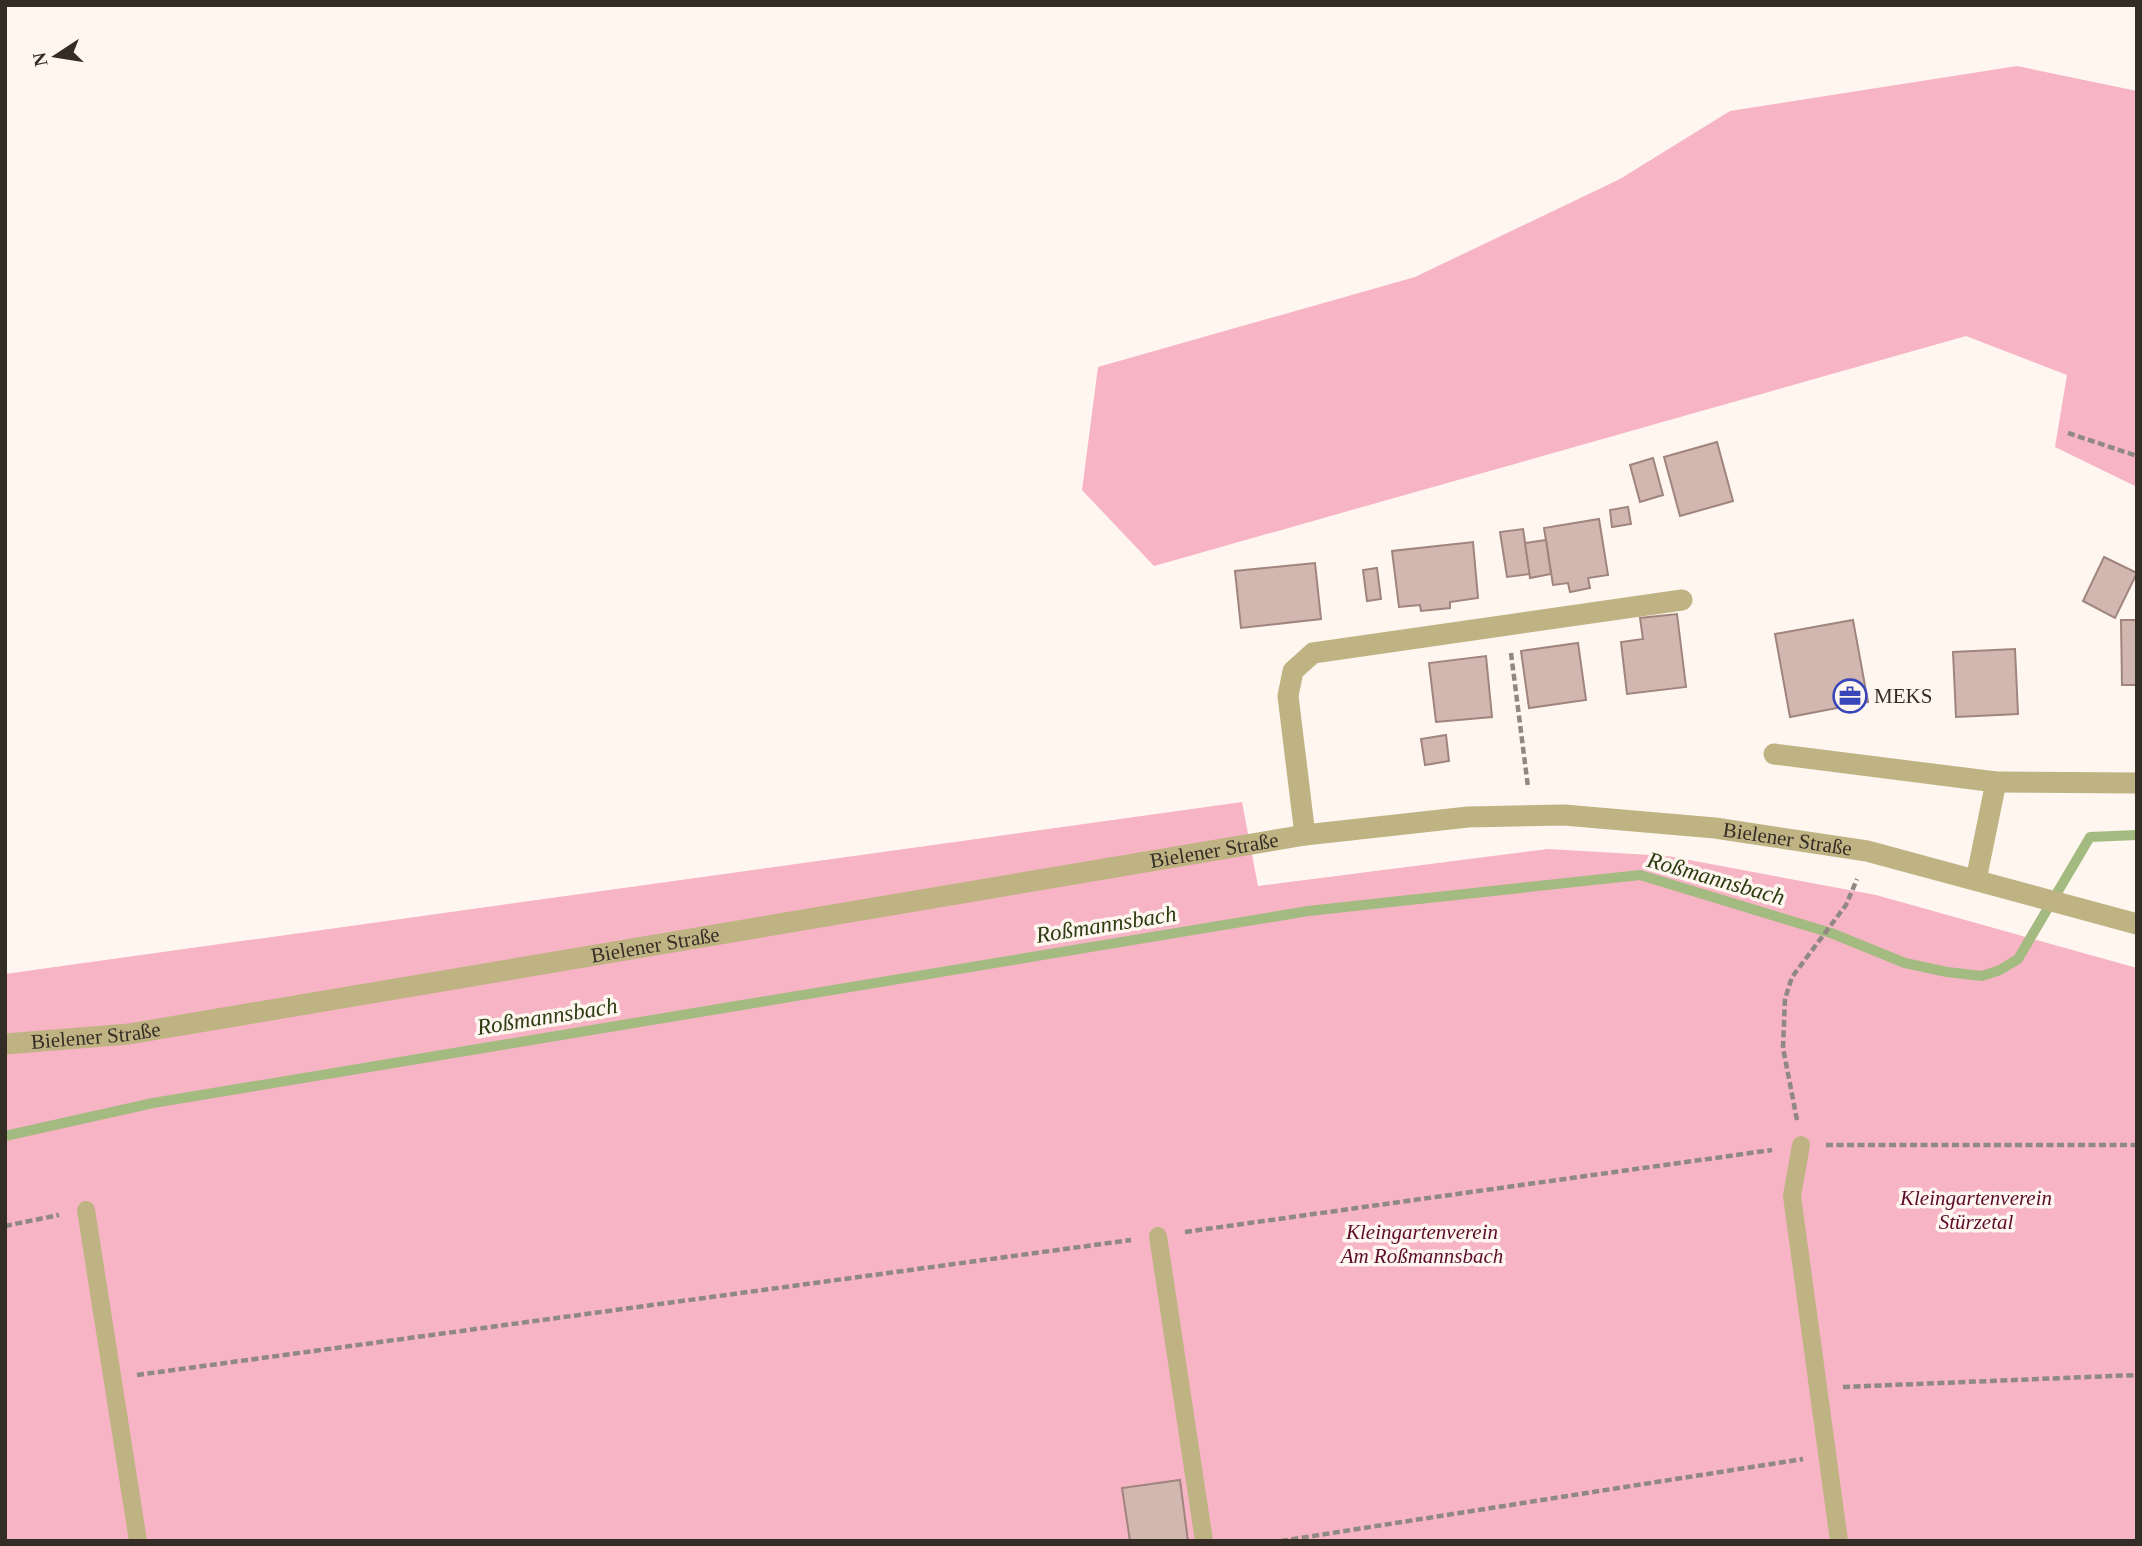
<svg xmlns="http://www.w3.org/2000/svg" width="2142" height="1546" font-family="'Times New Roman',serif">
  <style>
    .green { fill: #f7b4c4 }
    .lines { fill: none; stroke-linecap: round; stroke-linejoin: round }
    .stream { stroke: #a3ba80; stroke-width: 10 }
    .building { fill: #d2b7b0; stroke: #9f857e; stroke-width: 2 }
    .path { stroke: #908982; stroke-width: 4.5; stroke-dasharray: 7 3.5; stroke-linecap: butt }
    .lane { stroke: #bfb384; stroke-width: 18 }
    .street { stroke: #bfb384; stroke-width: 21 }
    .labels { text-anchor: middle; stroke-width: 7; stroke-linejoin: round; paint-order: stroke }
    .poi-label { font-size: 21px; fill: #342d26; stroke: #fef6ef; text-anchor: start }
    .street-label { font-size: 21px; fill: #342d26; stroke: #fef6ef }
    .park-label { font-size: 21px; font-style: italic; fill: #5d0c2c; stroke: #fef6ef }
    .water-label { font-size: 23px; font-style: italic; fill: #2c3b10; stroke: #fef6ef }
  </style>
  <rect width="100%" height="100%" fill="#fef6ef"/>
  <g class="green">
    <polygon points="2017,66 2137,91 2137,487 2055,447 2067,375 1966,336 1154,566 1082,490 1098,367 1415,277 1620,179 1730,111"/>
    <polygon points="1242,802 1258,886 1548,849 1668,856 1876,895 2137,968 2137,1541 5,1541 5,974"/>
  </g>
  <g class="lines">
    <polyline class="stream" points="5,1136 153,1103 1308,911 1640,875 1831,933 1905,963 1947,972 1982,976 2000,970 2018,959 2090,837 2137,835"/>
  </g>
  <g class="building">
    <polygon points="1717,442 1733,501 1680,516 1664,457"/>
    <polygon points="1653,458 1663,495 1640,502 1630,465"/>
    <polygon points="1628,507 1631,524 1612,527 1610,510"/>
    <polygon points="1599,519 1608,575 1588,578 1590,588 1570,592 1568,583 1553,585 1544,528"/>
    <polygon points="1523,529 1530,574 1507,577 1500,532"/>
    <polygon points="1546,540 1551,574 1530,578 1525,543"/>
    <polygon points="1473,542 1478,598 1450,602 1450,608 1421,611 1420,605 1399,607 1392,551"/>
    <polygon points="2104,557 2137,573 2115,618 2083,601"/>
    <polygon points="1315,563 1321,619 1241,628 1235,571"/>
    <polygon points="1377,568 1381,599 1367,601 1363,570"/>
    <polygon points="1677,614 1686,687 1627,694 1621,642 1643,639 1640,618"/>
    <polygon points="1853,620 1868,702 1790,717 1775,634"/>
    <polygon points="2121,620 2137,620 2137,685 2122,685"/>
    <polygon points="1578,643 1586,700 1529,708 1521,651"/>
    <polygon points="2015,649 2018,714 1956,717 1953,652"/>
    <polygon points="1486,656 1492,717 1436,722 1429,663"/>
    <polygon points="1446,735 1449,761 1425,765 1421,739"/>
    <polygon points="1180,1480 1188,1541 1130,1541 1122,1488"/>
  </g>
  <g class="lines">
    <g class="path">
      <polyline points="2068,433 2137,456"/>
      <polyline points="1511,653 1528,787"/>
      <polyline points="1797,1120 1783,1048 1785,999 1792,977 1846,905 1857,879"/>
      <polyline points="1826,1145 2137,1145"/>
      <polyline points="5,1226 59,1215"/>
      <polyline points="1185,1232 1772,1150"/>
      <polyline points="137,1375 1131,1240"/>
      <polyline points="1843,1387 2137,1375"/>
      <polyline points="1281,1541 1803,1459"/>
    </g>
    <g class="lane">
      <polyline points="1801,1145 1792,1196 1839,1541"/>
      <polyline points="86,1210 138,1541"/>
      <polyline points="1158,1236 1204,1541"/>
    </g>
    <g class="street">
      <polyline points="1774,754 1996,782 1976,880"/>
      <polyline points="1996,782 2137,783"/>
      <polyline points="1305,835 1288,696 1293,671 1313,653 1682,600"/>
      <path id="s1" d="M5,1044L129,1034L1305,835L1468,817L1564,815L1715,828L1867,851L2137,924"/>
    </g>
  </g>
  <defs>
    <symbol id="office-ring" viewBox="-11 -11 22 22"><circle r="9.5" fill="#fef6ef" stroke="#3846b9" stroke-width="1.5"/><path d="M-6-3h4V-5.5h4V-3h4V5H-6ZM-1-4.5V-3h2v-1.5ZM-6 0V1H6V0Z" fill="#3846b9"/></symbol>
  </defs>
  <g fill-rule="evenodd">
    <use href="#office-ring" x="1831" y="677" width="38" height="38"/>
  </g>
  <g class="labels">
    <g class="poi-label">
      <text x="1874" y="703">MEKS</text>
    </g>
    <g class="street-label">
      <text dy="7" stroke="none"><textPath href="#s1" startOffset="1802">Bielener Straße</textPath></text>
      <text dy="7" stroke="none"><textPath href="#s1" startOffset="1225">Bielener Straße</textPath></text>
      <text dy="7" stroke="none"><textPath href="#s1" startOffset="658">Bielener Straße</textPath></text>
      <text dy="7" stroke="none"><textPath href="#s1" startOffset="91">Bielener Straße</textPath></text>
    </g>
    <g class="park-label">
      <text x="1976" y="1205">Kleingartenverein<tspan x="1976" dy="24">Stürzetal</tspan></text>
      <text x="1422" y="1239">Kleingartenverein<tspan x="1422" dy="24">Am Roßmannsbach</tspan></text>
    </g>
    <g class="water-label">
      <text transform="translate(1716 878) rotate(16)" y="8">Roßmannsbach</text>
      <text transform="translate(1106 924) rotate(-9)" y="8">Roßmannsbach</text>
      <text transform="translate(547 1016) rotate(-9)" y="8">Roßmannsbach</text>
    </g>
  </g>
  <rect width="2142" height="1546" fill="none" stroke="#342d26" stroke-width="14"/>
  <g transform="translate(56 56) rotate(258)" stroke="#fef6ef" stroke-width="5" paint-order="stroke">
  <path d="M0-5L12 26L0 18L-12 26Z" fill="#342d26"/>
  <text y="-10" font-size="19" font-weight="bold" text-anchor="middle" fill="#342d26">N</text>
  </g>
</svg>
